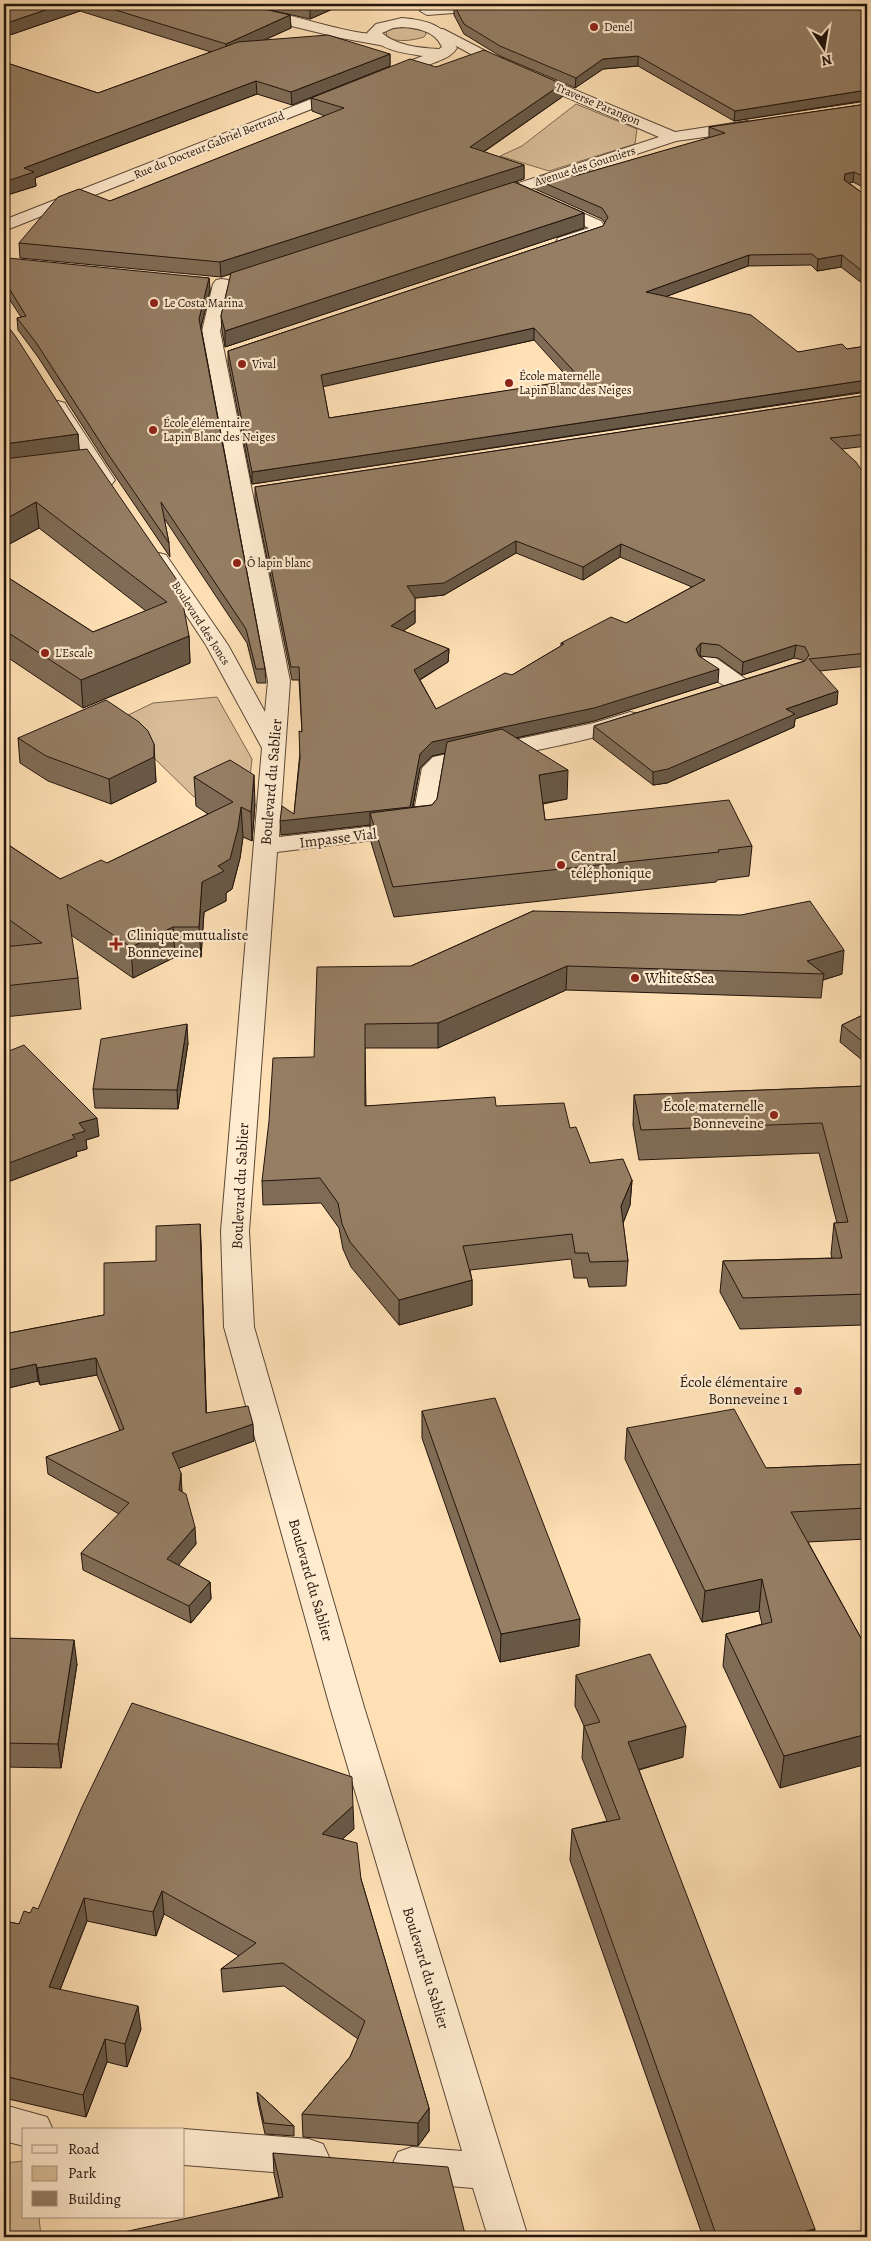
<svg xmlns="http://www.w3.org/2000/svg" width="871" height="2241" font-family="Alegreya,serif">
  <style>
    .green { fill: #d9bd98; stroke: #7e6852 }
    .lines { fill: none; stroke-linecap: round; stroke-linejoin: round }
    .minor-casing { stroke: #594736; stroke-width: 2 }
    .tertiary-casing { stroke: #594736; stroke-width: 2 }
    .minor { fill: #ffebcf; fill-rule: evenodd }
    .tertiary { fill: #ffebcf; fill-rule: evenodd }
    .wall { fill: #806c56; stroke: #22140c; fill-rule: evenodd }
    .shaded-wall { fill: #685846; stroke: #22140c }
    .building { fill: #957e64; stroke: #22140c; fill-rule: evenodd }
    .poi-dot { fill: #8f2418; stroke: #ffebcf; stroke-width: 2 }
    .labels { text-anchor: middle; stroke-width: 4.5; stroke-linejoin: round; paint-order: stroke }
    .far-poi-label { font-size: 12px; fill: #22140c; stroke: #ffebcf; text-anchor: start }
    .far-street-label { font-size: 12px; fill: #22140c; stroke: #ffebcf }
    .street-label { font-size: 15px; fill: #22140c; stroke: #ffebcf }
    .poi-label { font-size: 15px; fill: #22140c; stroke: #ffebcf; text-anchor: start }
  </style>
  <rect width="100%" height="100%" fill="#ffe0b5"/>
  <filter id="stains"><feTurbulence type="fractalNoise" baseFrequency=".004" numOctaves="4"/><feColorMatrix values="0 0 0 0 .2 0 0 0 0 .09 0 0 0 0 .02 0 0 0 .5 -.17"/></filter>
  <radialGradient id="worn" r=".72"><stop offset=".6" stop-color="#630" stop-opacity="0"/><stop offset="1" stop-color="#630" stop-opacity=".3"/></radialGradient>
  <g class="green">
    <path d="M404,27L425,31L426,34L424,37C411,41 399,42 387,38L386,30Z"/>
    <polygon points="576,104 637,129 635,144 549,171 500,156 522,146"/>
    <polygon points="217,697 252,759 249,786 194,797 116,721 153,703"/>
    <polygon points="24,2161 24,2217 39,2217 41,2237 4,2237 4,2163"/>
  </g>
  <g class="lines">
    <defs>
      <g id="minor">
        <path d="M210,4C253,1 312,24 356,32C366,34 387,34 392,42L385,46L341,38L212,7Z"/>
        <polygon points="466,4 526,4 519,8 427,15 420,11 427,7"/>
        <polygon points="443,29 499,58 675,132 747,121 753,123 755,126 753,129 747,131 676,141 494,201 482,201 480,198 482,195 659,137 489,64 438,36 436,33 438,30"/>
        <polygon points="550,199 601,221 606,228 601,236 564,247 558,246 556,242 558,238 589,228 544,208 542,204 544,200"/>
        <path d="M222,279L228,280L231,284L220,331L290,681L279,837L412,822L422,768L433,757L594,723L630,712L638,714L641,719C630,736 478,761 449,767L445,770L435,828L431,833L277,852L249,1231L254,1327L364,1707L528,2237H488L473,2188L412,2183L398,2178L392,2165L398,2152L412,2147L462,2151L330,1707L224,1327L221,1231L262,748L206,645L149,559L152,555L159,553L166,555L228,645L265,712L268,681L202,331L213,284L216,280Z"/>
        <polygon points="58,401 65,403 67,407 115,480 112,484 105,486 98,484 95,480 49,407 51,403"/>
        <path d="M708,656L716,658L747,680L750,685L747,690C729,694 714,678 700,668L697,663L700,658Z"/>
        <polygon points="4,2105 47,2117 53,2130 24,2130 24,2146 4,2141"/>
        <polygon points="184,2129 309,2139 323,2144 329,2157 323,2170 309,2175 184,2165 184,2130 182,2130"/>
      </g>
      <g id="tertiary">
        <path d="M402,18C426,20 446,25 457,48C455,51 452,54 449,56C440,62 387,80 380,78L378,75L380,72L423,56C403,53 379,50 367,33L376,24ZM402,27C418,28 435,31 442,47L439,49C420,48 397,46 382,33L393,28Z"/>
        <polygon points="347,85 352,87 355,90 352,93 4,231 4,220"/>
      </g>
    </defs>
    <use href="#minor" class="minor-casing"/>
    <use href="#tertiary" class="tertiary-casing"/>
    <use href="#minor" class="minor"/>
    <use href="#tertiary" class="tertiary"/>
  </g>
  <g class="wall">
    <polygon points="4,4 344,4 310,19 243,4 290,15 291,28 264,40 390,54 390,66 292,105 257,94 35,178 36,186 4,196 4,62 98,93 211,52 80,11 4,37"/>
    <polygon points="867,4 867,101 734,121 638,66 603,69 575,88 500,56 464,34 454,15 454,5"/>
    <polygon points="436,67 562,84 562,97 484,152 524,165 524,179 515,182 584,213 584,228 225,347 222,331 221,316 231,274 221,277 20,258 19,243 110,201 325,116 312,111 311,98"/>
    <path d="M867,104V189L853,182L849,183L861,192L867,193V287L841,267L817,271L811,265L748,266L665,297L798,352L847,349L867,346V392L252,484L228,362V351L603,226L605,223L602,219L535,189V179H559L575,176L709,138V127ZM534,340L571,381L329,418L323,386Z"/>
    <polygon points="4,264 209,278 210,290 201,327 265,669 266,683 257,683 247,643 164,518 169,543 170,557 107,464 38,357 18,330 17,318 21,317 4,291"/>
    <path d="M867,395V446L842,449L867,478V666L820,671L837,704L795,719L794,727L667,783L653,785L593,739L594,726L804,661L803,660L794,658L742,675L718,658L700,656L718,682L594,721L516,738L567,799L543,804L545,820L752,846L749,876L717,880L716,882L394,917L371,842L370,825L281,835L294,814L302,732L299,680H292L255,500V487ZM516,553L583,580L620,557L692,587L626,623L561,643V646L512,675L436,709L420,680L448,662L449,649L403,631L415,623V598L444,595ZM445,753L437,799L432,805L413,807L420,768L432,756Z"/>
    <polygon points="78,434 79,450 189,636 190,663 83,708 4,655 4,575 93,632 146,611 39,528 4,547"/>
    <polygon points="18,738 155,769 156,782 111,804 48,781 20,763"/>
    <polygon points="194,777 255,804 252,841 243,837 240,858 232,889 226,893 226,901 204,912 201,957 175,957 133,978 71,935 78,978 81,1009 4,1017 4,947 8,947 4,944 4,842 60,879 107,863 208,814 196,806"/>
    <polygon points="533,911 842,974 823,980 821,998 566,990 438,1048 365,1048 366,1106 496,1106 570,1128 590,1163 632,1180 630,1205 623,1223 628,1261 626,1286 589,1287 587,1278 574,1278 571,1259 470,1270 472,1280 472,1305 399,1325 351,1267 343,1249 339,1228 321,1203 263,1205 262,1181 314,1057 411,966"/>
    <polygon points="867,1013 867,1064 840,1042 842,1025"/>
    <polygon points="188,1043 178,1109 95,1108 93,1089"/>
    <polygon points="4,1053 99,1136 86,1140 87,1149 76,1152 77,1156 5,1183 7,1191 4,1193"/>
    <polygon points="867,1086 867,1343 863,1325 740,1329 720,1292 723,1261 832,1258 831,1254 834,1223 837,1223 819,1153 639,1160 633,1125 634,1095"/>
    <polygon points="200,1224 206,1413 254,1441 179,1468 182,1492 196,1544 178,1565 210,1582 211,1599 191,1623 83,1570 81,1553 119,1514 48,1474 46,1457 120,1431 97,1375 40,1385 38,1381 4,1389 4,1334 104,1315 156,1261"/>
    <polygon points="422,1411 579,1646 500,1662 422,1438"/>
    <polygon points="627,1428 766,1468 867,1464 867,1539 808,1542 867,1649 780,1788 723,1666 726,1634 762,1624 759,1611 702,1622 625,1459"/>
    <polygon points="4,1638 77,1664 61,1768 4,1767"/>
    <polygon points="576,1675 683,1757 639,1770 814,2237 703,2237 570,1860 572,1829 607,1821 582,1758 584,1726 575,1706"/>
    <polygon points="354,1829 342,1839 361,1879 429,2108 429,2131 418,2146 303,2137 302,2114 350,2057 358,2039 284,1986 223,1992 221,1969 239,1956 164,1914 156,1936 87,1921 60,1990 141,2029 127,2067 107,2062 86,2117 4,2098 4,1921 19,1924 30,1913 38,1909"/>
    <polygon points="257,2092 294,2126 294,2136 265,2134 258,2102"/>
    <polygon points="273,2153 465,2234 465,2237 115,2237 279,2197 274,2174"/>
  </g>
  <g class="shaded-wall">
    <polygon points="63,4 79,4 80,11 4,37 4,24"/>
    <polygon points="316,4 344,4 310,19 310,7"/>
    <polygon points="290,15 291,28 227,57 226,44"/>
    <polygon points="390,54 390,66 292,105 291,92"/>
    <polygon points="638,56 638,66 603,69 575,88 576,78 603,59"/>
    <polygon points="256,81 257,94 35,178 36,186 4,196 4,182 24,168"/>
    <polygon points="562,84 562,97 470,161 470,147"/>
    <polygon points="867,90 867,100 734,121 735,111"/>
    <polygon points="524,165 524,179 221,277 220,262"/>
    <polygon points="854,172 853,182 844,185 844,180 845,174"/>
    <polygon points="584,213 584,228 225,347 225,331"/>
    <polygon points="749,255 748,266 646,304 646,292"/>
    <polygon points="842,255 841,267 817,271 818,259"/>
    <polygon points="209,278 210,290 200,331 199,319"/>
    <polygon points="534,328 534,340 322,387 321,375"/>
    <polygon points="867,380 867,391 252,484 252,472"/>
    <polygon points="78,434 80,460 4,470 4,444"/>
    <polygon points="36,502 39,528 4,547 4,520"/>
    <polygon points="516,541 516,553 444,595 407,599 407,586"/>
    <polygon points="621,544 620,557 583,580 583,567"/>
    <polygon points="415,610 415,623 391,639 391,626"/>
    <polygon points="189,636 190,663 83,708 81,680"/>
    <polygon points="701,643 700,656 695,662 696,649"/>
    <polygon points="796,645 794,658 742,675 743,662"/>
    <polygon points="449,649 448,662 414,683 414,670"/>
    <polygon points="719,669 718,682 594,721 432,756 420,768 410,820 370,813 370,825 281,835 280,821 420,754 432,742"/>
    <polygon points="838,691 837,704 795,719 794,727 667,783 653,785 653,772 786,709"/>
    <polygon points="154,744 156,782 111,804 109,779"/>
    <polygon points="568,770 567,799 538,804 539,775"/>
    <polygon points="254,775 255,804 252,841 251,812"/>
    <polygon points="241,807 243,837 240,858 232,889 226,893 226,901 204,912 201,957 199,927 202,882 218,866"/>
    <polygon points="173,927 175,957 133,978 131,947"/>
    <polygon points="844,950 842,974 823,980 824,974 807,961"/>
    <polygon points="567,966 566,990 438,1048 438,1023"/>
    <polygon points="187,1024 188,1043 178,1109 177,1090"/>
    <polygon points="97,1118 99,1136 86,1140 87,1149 76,1152 77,1156 5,1183 7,1191 4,1193 4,1165 72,1135 79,1123"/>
    <polygon points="632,1180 630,1205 620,1231 621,1206"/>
    <polygon points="200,1224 201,1241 207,1430 206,1413"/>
    <polygon points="472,1280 472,1305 399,1325 399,1300"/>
    <polygon points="96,1358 97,1375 40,1385 37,1368"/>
    <polygon points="36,1364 38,1381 4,1389 4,1371"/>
    <polygon points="253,1424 254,1441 174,1470 172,1453"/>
    <polygon points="181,1473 182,1491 180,1507 179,1490"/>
    <polygon points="195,1527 196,1544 169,1577 167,1559"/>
    <polygon points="762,1579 759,1611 702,1622 705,1591"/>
    <polygon points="210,1582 211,1599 191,1623 189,1606"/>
    <polygon points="580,1619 579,1646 500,1662 501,1634"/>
    <polygon points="74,1640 77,1664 61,1768 58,1744"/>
    <polygon points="686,1726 683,1757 626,1773 628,1742"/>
    <polygon points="867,1734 867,1764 780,1788 784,1756"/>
    <polygon points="353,1806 354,1829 322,1857 322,1834"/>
    <polygon points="162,1891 164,1914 156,1936 153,1912"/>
    <polygon points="84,1898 87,1921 52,2010 49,1987"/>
    <polygon points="138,2006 141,2029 127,2067 125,2044"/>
    <polygon points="105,2039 107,2062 86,2117 83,2095"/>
    <polygon points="429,2108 429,2131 418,2146 418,2123"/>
    <polygon points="815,2229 814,2237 780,2237"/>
  </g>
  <g class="building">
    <polygon points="4,4 63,4 4,24"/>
    <polygon points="96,4 242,4 290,15 226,44"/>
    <polygon points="297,4 316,4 310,7"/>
    <polygon points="472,4 867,4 867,90 735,111 638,56 603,59 576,78 500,46 464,24 454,5"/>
    <polygon points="328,35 390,54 291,92 256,81 24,168 34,172 4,182 4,62 98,93 238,42"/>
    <polygon points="484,50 562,84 470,147 524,165 220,262 19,243 58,197 79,189 110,201 344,108 311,98 410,59 436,67"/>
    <path d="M867,104V178L854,172L845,174L844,180L861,192L867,193V275L842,255L818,259L812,254L749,255L646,292L751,315L798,352L842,344L847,349L867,346V380L252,472L228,351L603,226L608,217L602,208L535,179L545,175L559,179L572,175L575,176L725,133L709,127ZM534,328L581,379L329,418L321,375Z"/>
    <polygon points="514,182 584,213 225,331 221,316 231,273"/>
    <polygon points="8,258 209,278 199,319 265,669 256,669 246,629 161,502 169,543 106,451 37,344 17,318 26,316 4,280 4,264"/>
    <polygon points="4,321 16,337 78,434 4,444"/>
    <path d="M867,395V434L830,438L856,462L867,478V653L809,659L838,691L786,709L795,714L668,769L653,772L594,726L805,661L809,655L805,647L796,645L743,662L719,645L701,643L696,649L699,656L719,669L594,708L432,742L420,754L410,807L280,821L282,806L294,814L300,758L299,731L302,732L299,667H291L255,487ZM516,541L583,567L621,544L705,580L626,623L611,617L561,643L564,644L512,675L505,673L436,709L414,670L449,649L391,626L415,610V598L407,586L444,583Z"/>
    <polygon points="87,449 179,583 189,636 81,680 4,630 4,575 93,632 167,602 36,502 4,520 4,459"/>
    <polygon points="106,700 139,722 148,731 154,744 154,757 109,779 46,756 18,738"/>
    <polygon points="502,729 568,770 539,775 545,820 729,800 752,846 718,850 719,852 393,887 370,813 432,805 437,799 447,742"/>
    <polygon points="230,760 254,775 251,812 241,807 238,828 230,859 218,866 224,871 202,882 199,927 173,927 131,947 67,904 78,978 4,986 4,947 42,943 4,916 4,842 60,879 101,860 107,863 233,802 194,777"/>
    <polygon points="810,901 844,950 807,961 824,974 567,966 438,1023 365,1024 365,1106 495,1097 496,1106 564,1103 570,1128 576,1127 590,1163 623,1159 632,1180 621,1206 628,1261 590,1262 588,1253 575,1253 572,1234 463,1246 472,1280 399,1300 350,1242 342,1224 338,1203 320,1178 262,1181 269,1121 273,1058 314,1057 317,967 411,966 533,911 741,915"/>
    <polygon points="867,1013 867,1045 842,1025"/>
    <polygon points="187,1024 177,1090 93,1089 101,1039"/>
    <polygon points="24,1045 97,1118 79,1123 85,1131 72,1135 75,1138 4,1165 4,1116 7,1114 4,1110 4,1053"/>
    <polygon points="867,1086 867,1296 867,1294 743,1298 723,1261 842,1258 834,1223 848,1222 822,1123 641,1130 634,1095"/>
    <polygon points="200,1224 206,1413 248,1406 253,1424 172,1453 181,1473 179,1490 186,1494 195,1527 167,1559 210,1582 189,1606 81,1553 129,1503 46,1457 124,1429 96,1358 37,1368 36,1364 4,1371 4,1334 104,1315 104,1263 156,1261 156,1226"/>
    <polygon points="495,1398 580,1619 501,1634 422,1411"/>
    <polygon points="734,1409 766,1468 867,1464 867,1508 791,1512 867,1649 867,1734 784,1756 726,1634 772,1622 762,1579 705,1591 627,1428"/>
    <polygon points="4,1638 74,1640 58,1744 4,1743"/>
    <polygon points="650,1654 686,1726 628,1742 815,2229 780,2237 717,2237 572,1829 620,1819 584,1726 600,1722 576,1675"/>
    <polygon points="132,1703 352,1777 353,1806 322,1834 357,1843 361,1879 429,2108 418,2123 302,2114 350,2057 365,2021 283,1963 221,1969 256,1943 162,1891 153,1912 84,1898 49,1987 138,2006 125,2044 105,2039 83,2095 4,2076 4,1921 19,1924 24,1911 30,1913 33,1907 38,1909 82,1807"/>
    <polygon points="257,2092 294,2126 264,2123"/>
    <polygon points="273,2153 448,2167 465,2234 445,2237 115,2237 115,2234 283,2197"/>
  </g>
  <g class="poi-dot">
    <circle cx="594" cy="27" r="5"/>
    <circle cx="154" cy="303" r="5"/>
    <circle cx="242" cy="364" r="5"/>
    <circle cx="509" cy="383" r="5"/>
    <circle cx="153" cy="430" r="5"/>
    <circle cx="237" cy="563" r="5"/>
    <circle cx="45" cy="653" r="5"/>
    <circle cx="561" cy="865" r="5"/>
    <path d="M113.5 936.5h5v5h5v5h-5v5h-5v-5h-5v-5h5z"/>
    <circle cx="635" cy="978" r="5"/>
    <circle cx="774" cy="1115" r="5"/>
    <circle cx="798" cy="1391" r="5"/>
  </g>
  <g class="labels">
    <g class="far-poi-label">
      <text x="604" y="31">Denel</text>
      <text x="164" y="307">Le Costa Marina</text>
      <text x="252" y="368">Vival</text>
      <text x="519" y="380">École maternelle<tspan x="519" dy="14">Lapin Blanc des Neiges</tspan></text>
      <text x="163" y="427">École élémentaire<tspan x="163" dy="14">Lapin Blanc des Neiges</tspan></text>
      <text x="247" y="567">Ô lapin blanc</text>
      <text x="55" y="657">L'Escale</text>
    </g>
    <g class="far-street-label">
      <text transform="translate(598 104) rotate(23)" y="4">Traverse Parangon</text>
      <text transform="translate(209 145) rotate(-22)" y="4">Rue du Docteur Gabriel Bertrand</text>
      <text transform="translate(585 166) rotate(-18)" y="4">Avenue des Goumiers</text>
      <text transform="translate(201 623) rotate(57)" y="4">Boulevard des Joncs</text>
    </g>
    <g class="street-label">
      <text transform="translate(271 782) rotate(-85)" y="5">Boulevard du Sablier</text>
      <text transform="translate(338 838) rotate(-7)" y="5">Impasse Vial</text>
      <text transform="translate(240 1186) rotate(-87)" y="5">Boulevard du Sablier</text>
      <text transform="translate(311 1580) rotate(74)" y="5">Boulevard du Sablier</text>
      <text transform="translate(426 1968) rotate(73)" y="5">Boulevard du Sablier</text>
    </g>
    <g class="poi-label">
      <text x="571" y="861">Central<tspan x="571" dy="17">téléphonique</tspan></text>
      <text x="127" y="940">Clinique mutualiste<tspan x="127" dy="17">Bonneveine</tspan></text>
      <text x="645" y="983">White&amp;Sea</text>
      <text x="764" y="1111" text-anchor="end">École maternelle<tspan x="764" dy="17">Bonneveine</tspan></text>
      <text x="788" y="1387" text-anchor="end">École élémentaire<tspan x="788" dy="17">Bonneveine 1</tspan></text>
    </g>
  </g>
  <rect width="871" height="2241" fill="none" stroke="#ffe0b5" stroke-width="20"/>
  <rect x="5" y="5" width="861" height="2231" fill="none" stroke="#22140c" stroke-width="2.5"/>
  <rect x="10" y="10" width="851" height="2221" fill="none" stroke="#22140c"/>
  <rect x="22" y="2128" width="162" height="90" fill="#ffebcf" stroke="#a79581"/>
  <rect x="32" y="2145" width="25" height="8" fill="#ffebcf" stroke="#a79581"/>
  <text x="68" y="2154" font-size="15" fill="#22140c">Road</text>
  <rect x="32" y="2166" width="25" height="15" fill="#d9bd98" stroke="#a79581"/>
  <text x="68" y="2178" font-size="15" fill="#22140c">Park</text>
  <rect x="32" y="2191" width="25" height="15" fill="#957e64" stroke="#a79581"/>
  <text x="68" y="2204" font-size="15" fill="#22140c">Building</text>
  <g transform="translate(824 48) rotate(168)" stroke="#ffebcf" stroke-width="4" paint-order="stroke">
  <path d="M0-4L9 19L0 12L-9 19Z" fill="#22140c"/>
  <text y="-8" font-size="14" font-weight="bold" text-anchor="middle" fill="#22140c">N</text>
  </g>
  <rect width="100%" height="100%" filter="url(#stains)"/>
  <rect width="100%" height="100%" fill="url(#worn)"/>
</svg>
